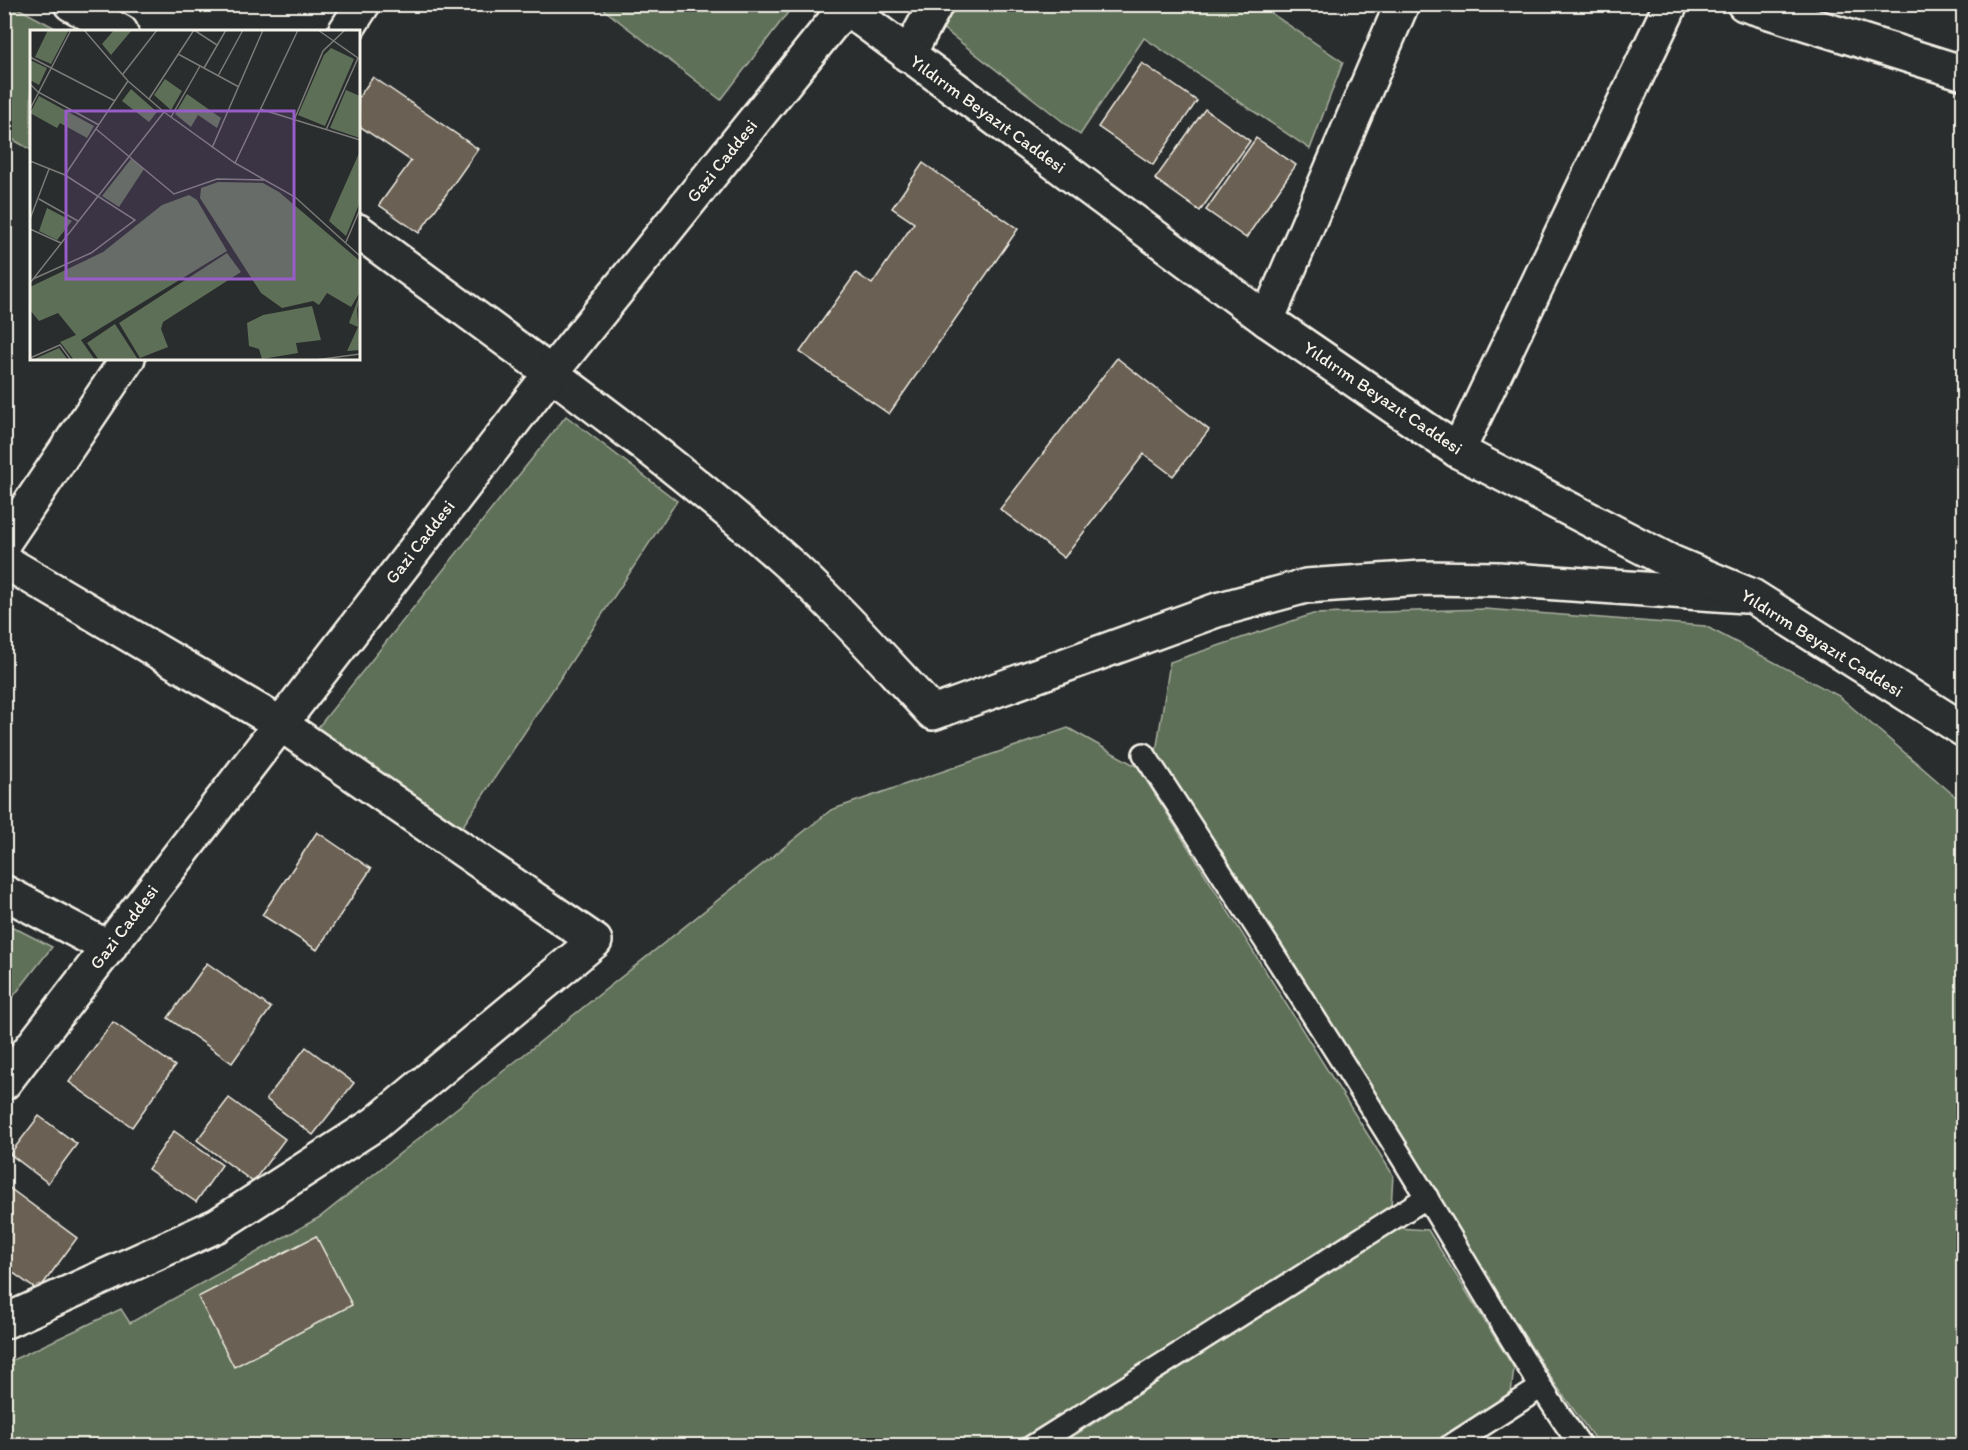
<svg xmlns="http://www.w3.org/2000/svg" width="1968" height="1450" font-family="Itim,sans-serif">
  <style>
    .green { fill: #5e6f58; stroke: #a9b0a0; stroke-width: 1.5 }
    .building { fill: #6b6052; stroke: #f4f1e8; stroke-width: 1.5 }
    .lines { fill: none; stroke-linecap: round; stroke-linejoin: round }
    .lane-casing { stroke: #f4f1e8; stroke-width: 26 }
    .street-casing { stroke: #f4f1e8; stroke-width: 38 }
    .secondary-casing { stroke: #f4f1e8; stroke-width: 38 }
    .lane { stroke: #2a2d2e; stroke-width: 21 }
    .street { stroke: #2a2d2e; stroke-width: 33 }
    .secondary { stroke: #2a2d2e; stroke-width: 33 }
    .labels { text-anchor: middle; stroke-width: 5; stroke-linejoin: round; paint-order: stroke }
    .street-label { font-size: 18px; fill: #f4f1e8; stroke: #2a2d2e }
    .inset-road { fill: none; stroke: #7b7b78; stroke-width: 1.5 }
    .view { fill: #995dc9; fill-opacity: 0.15; stroke: #995dc9; stroke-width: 3 }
    .inset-edge { fill: none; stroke: #f4f1e8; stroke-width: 3 }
  </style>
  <rect width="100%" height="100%" fill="#2a2d2e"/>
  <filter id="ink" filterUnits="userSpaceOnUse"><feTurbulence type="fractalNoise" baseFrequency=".0167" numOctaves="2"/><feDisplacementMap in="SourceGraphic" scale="12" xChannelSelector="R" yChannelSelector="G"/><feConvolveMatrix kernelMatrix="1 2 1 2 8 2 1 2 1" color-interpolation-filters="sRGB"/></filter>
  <g filter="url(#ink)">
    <g class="green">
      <polygon points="5,4 12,5 61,31 32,32 31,150 5,135"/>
      <polygon points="782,5 789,11 721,100 598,5"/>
      <polygon points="955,5 1259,5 1343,62 1310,149 1144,38 1080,135 941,27"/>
      <polygon points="566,416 677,501 459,832 315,731"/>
      <polygon points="1485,609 1705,626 1839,696 1963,803 1963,1445 1599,1445 1553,1381 1156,752 1170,662 1313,614"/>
      <polygon points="1068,728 1138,767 1393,1175 1391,1208 1011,1445 5,1445 4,1364 121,1309 130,1323 320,1217 831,810"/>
      <polygon points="5,923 52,947 5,1007"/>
      <polygon points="1397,1228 1428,1230 1514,1368 1511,1394 1430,1445 1058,1446"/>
    </g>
    <g class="building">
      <polygon points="1142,63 1197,101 1153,165 1098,127"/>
      <polygon points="373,77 478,149 419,233 379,205 411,161 358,125 358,98"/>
      <polygon points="1205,109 1250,141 1200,211 1155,179"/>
      <polygon points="1256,138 1296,165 1246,238 1206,210"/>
      <polygon points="923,163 1018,229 889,414 800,352 856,273 872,284 914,223 892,208"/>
      <polygon points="1117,358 1209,430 1173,476 1144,454 1064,558 1000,509"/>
      <polygon points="317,832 371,869 317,950 262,915"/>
      <polygon points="207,963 271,1008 232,1063 168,1018"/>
      <polygon points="113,1022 175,1066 132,1127 69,1082"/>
      <polygon points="306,1047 354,1083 313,1135 266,1099"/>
      <polygon points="229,1098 285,1139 253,1182 197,1140"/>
      <polygon points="39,1116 77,1144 48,1183 10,1154"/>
      <polygon points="174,1131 222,1165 196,1202 148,1169"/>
      <polygon points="4,1184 77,1238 38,1291 4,1266"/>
      <polygon points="316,1236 352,1305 234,1367 198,1297"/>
    </g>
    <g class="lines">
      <defs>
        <g id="lane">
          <path d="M1144,754C1239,900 1334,1046 1425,1195C1477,1279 1523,1365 1581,1446"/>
          <polyline points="1033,1446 1427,1197"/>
          <polyline points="1450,1446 1540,1388"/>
        </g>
        <g id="street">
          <polyline points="71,4 121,32"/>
          <polyline points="1744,4 1964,73"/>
          <polyline points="345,32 363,4"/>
          <polyline points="908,55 936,4"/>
          <path d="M358,231C501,337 647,439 780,556C835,604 883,660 933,713L1217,610L1306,586L1422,578L1498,579L1745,596"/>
          <polyline points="1267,320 1402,4"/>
          <polyline points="1458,451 1671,4"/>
          <polyline points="4,542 128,358"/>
          <polyline points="4,561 279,723 595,941 375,1124 218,1225 4,1322"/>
          <polyline points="4,892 109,948"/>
          <polyline points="4,1083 551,373 845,8"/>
        </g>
        <polyline id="secondary" points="841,4 1267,320 1458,451 1671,562 1752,596 1964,730"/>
      </defs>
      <use href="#lane" class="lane-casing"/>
      <use href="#street" class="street-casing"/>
      <use href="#secondary" class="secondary-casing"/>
      <use href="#lane" class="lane"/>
      <use href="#street" class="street"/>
      <use href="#secondary" class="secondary"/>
    </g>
  </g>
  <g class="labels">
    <g class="street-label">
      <text transform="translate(988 114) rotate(36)" y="6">Yıldırım Beyazıt Caddesi</text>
      <text transform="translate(722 161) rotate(-51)" y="6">Gazi Caddesi</text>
      <text transform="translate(1383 398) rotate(34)" y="6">Yıldırım Beyazıt Caddesi</text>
      <text transform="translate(420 542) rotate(-52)" y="6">Gazi Caddesi</text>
      <text transform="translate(1822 643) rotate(32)" y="6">Yıldırım Beyazıt Caddesi</text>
      <text transform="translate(124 927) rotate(-53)" y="6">Gazi Caddesi</text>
    </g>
  </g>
  <g transform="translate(30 30)">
    <rect width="330" height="330" fill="#2a2d2e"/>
    <path d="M18,0H39L21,34L5,27ZM84,0H102L81,25L72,14ZM301,18L324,29L295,96L268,85L294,25ZM0,30L17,38L9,55L0,50ZM135,49L152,61L141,80L124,65ZM101,59L127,82L119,92L92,71ZM316,60L330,66V108L300,98ZM157,64L191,88L187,98L168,85L161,97L145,84ZM9,66L64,96L57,108L30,93L27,98L0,83ZM330,121V172L316,206L299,191ZM101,129L114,139L89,177L72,166ZM188,152L233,153L249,162L330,231V262L321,277L297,263L289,275L283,271L252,278L231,263L170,168L171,158ZM159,165L167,170L197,221L51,310L65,330H44L30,312L46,305L28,283L9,291L0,280V257L73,222L132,175ZM17,178L42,191L27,210L9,201ZM197,223L211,242L133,292L131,299L138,317L110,328L89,293ZM330,264L327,280L330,320L317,321L328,297L319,293ZM282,276L291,310L266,313L268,323L232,329L229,319L219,316L217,293L233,285ZM85,294L107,328V329L69,330L57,313ZM29,318L38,330H2Z" fill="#5e6f58"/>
    <path class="inset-road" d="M54,0L98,51L134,82L205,133L265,167L330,226M164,0L187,15M288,0L328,28L296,100M148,24L209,57M0,27L85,71M174,38L196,0M93,44L127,0M188,46L213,0M0,54L8,62L69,95M119,69L164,0M0,79L41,0M230,79L330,110M141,87L170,36M264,90L293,21L315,0M66,99L144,164L187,149L234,150M182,118L233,0M0,131L35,145L105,190L61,223L3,249M205,133L268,0M35,145L98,51M9,169L48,191M0,189L19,139M0,199L31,213M316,212L330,179M0,253L134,82M0,328L30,315L41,330M285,330L330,324"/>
    <path class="view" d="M36,81H264V249H36Z"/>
    <rect width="330" height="330" class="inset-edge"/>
  </g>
  <rect width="1968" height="1450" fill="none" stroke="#2a2d2e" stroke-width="24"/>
  <rect x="12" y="12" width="1944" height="1426" fill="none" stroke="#f4f1e8" stroke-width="2" filter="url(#ink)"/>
</svg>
